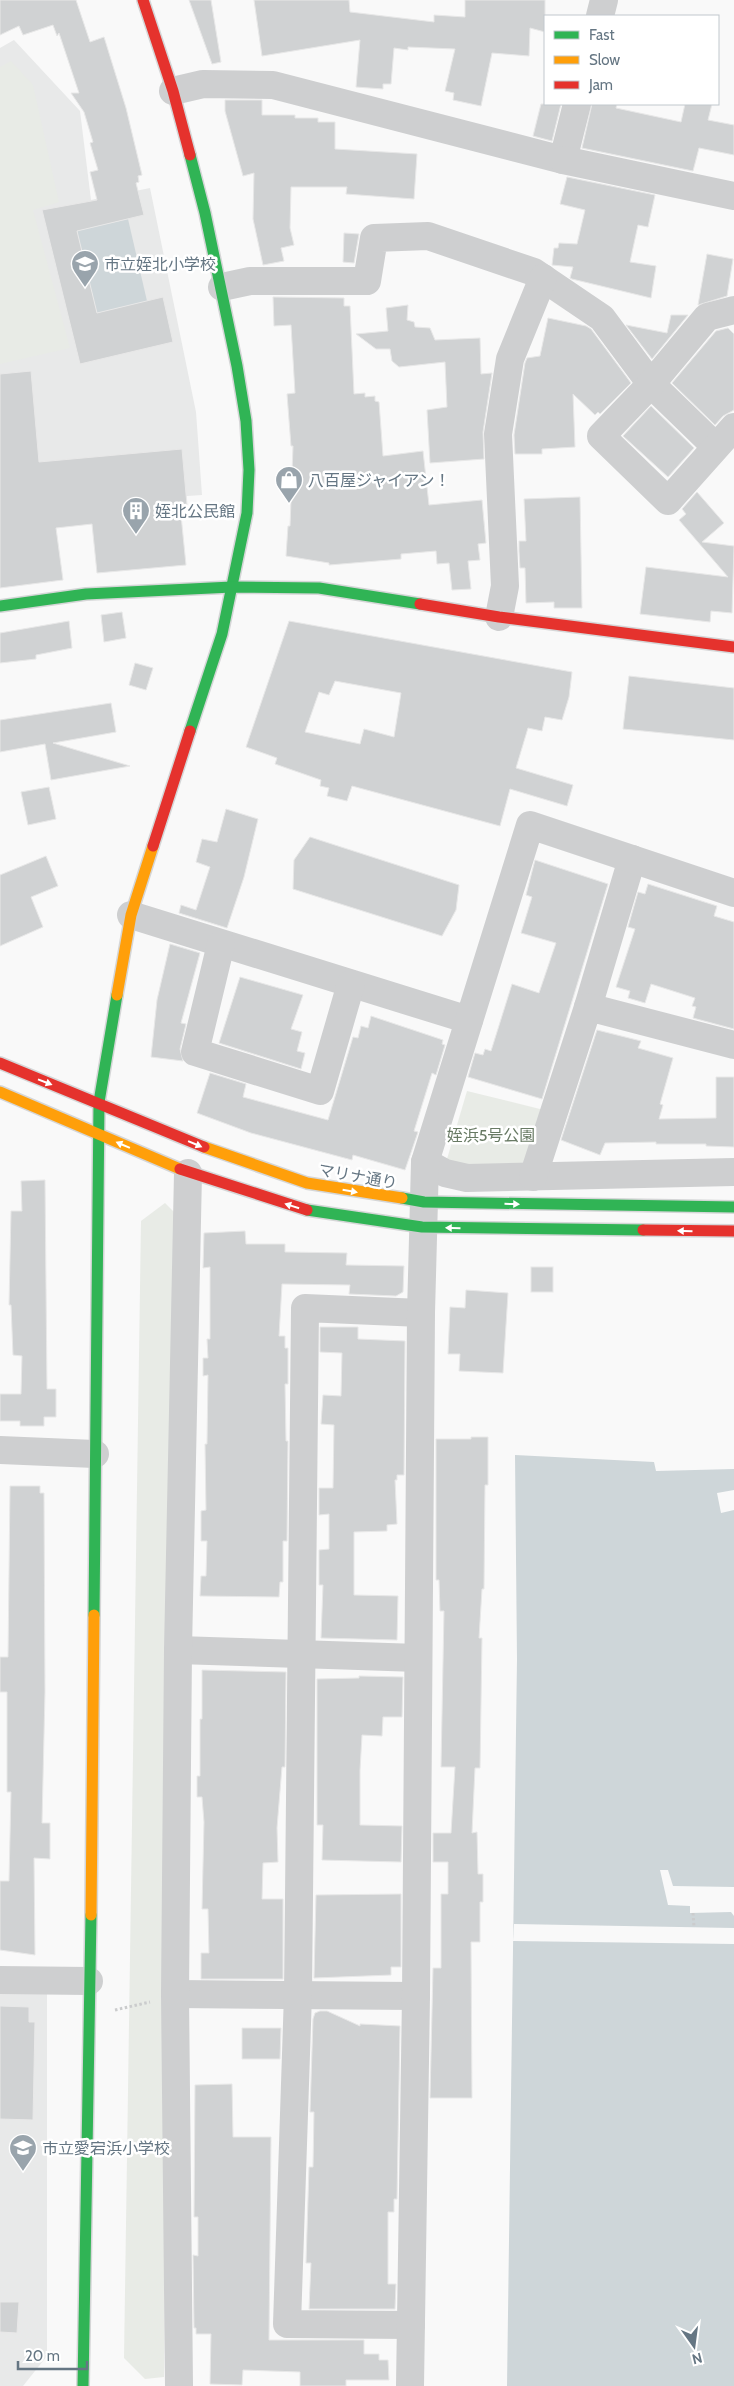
<svg xmlns="http://www.w3.org/2000/svg" width="734" height="2386" font-family="Cabin,'Noto Sans JP',sans-serif">
  <style>
    .built { fill: #e8e9e9 }
    .green { fill: #e8ebe6 }
    .water { fill: #ced6d9 }
    .pier { fill: #f9f9f9 }
    .building { fill: #d0d2d3; stroke: #e8e8e8; fill-rule: evenodd }
    .lines { fill: none; stroke-linecap: round; stroke-linejoin: round }
    .fast-casing { stroke: #d5d6d7; stroke-width: 14 }
    .slow-casing { stroke: #d5d6d7; stroke-width: 14 }
    .jam-casing { stroke: #d5d6d7; stroke-width: 14 }
    .path { stroke: #cbcccd; stroke-width: 3; stroke-dasharray: 2.5 2.5; stroke-linecap: butt }
    .street { stroke: #cecfd0; stroke-width: 28 }
    .fast { stroke: #30b455; stroke-width: 11 }
    .slow { stroke: #ff9f0a; stroke-width: 11 }
    .jam { stroke: #e5322d; stroke-width: 11 }
    .oneway { fill: #fff }
    .labels { text-anchor: middle; stroke-width: 5; stroke-linejoin: round; paint-order: stroke }
    .poi-label { font-size: 16px; fill: #657683; stroke: #fff; text-anchor: start }
    .park-label { font-size: 16px; fill: #687a64; stroke: #fff }
    .street-label { font-size: 16px; fill: #657683; stroke: #fff }
  </style>
  <rect width="100%" height="100%" fill="#f9f9f9"/>
  <g class="built">
    <polygon points="14,40 80,111 91,200 150,188 196,412 202,495 0,509 0,48"/>
    <polygon points="0,1989 47,1989 47,2356 23,2386 0,2386"/>
  </g>
  <g class="green">
    <polygon points="11,61 33,85 59,202 33,210 70,348 0,364 0,67"/>
    <polygon points="467,1091 544,1110 524,1170 460,1171 447,1159"/>
    <polygon points="165,1203 175,1213 164,2377 145,2379 124,2358 141,1221"/>
  </g>
  <g class="water">
    <polygon points="128,219 147,301 97,313 77,231"/>
    <polygon points="515,1455 654,1462 656,1471 734,1469 734,2386 507,2386 517,1659"/>
  </g>
  <g class="pier">
    <polygon points="734,1490 734,1510 721,1513 717,1493"/>
    <polygon points="660,1870 668,1870 673,1886 734,1887 734,1916 731,1912 690,1913 690,1906 668,1905"/>
    <polygon points="514,1924 734,1928 734,1944 513,1941"/>
  </g>
  <g class="building">
    <polygon points="0,0 76,0 90,42 104,37 126,108 142,175 138,176 139,182 136,183 144,215 77,231 97,313 163,297 173,342 80,364 42,210 97,200 90,172 98,170 90,143 93,142 84,112 71,93 79,93 59,33 57,36 53,25 23,35 19,26 0,35"/>
    <polygon points="189,0 211,0 221,62 212,64"/>
    <polygon points="254,0 349,0 350,12 434,22 434,15 465,17 465,0 545,0 545,32 530,28 529,56 492,53 481,106 453,100 454,93 445,91 455,49 408,47 408,50 394,48 391,84 383,84 383,89 356,87 360,40 262,56"/>
    <polygon points="225,100 262,100 262,115 295,115 295,118 318,118 318,122 335,122 335,149 417,154 414,199 346,194 347,187 291,187 290,228 294,245 281,248 284,261 263,265 253,219 254,173 243,176 225,111"/>
    <polygon points="541,104 561,104 552,141 533,136"/>
    <polygon points="592,104 617,104 616,108 681,122 685,104 712,104 708,120 734,125 734,155 699,148 693,171 582,148"/>
    <polygon points="567,177 655,195 648,227 638,225 630,262 656,266 651,298 572,279 570,278 573,267 552,265 554,248 558,248 559,243 577,244 585,210 560,204"/>
    <polygon points="344,233 359,234 354,263 343,262"/>
    <polygon points="707,254 733,259 727,296 698,305"/>
    <polygon points="273,297 344,298 344,306 350,306 354,394 365,393 365,397 375,396 375,401 379,402 383,456 423,451 429,505 482,500 486,543 478,544 480,560 468,561 471,589 452,590 449,563 437,564 436,551 401,554 401,559 329,565 329,563 286,556 288,526 290,526 293,446 291,446 287,394 295,393 291,325 274,326"/>
    <polygon points="408,305 407,320 414,322 415,327 430,328 435,340 480,338 481,374 492,373 483,432 484,459 430,463 427,410 447,407 445,362 399,367 392,361 390,349 376,349 356,334 388,331 386,308"/>
    <polygon points="671,315 688,315 652,359 626,325 667,333"/>
    <polygon points="548,318 586,326 591,329 631,383 600,414 598,412 595,415 573,394 575,447 542,449 542,454 515,454 514,435 525,363 527,358 540,356"/>
    <polygon points="728,328 734,334 734,410 723,416 715,425 672,383 716,331"/>
    <polygon points="31,371 39,462 182,449 187,505 180,505 186,565 97,573 92,524 56,528 63,580 0,588 0,374"/>
    <polygon points="651,406 694,448 668,477 623,436"/>
    <polygon points="697,492 724,523 702,542 734,546 732,613 711,611 710,622 640,614 646,567 728,577 679,520 686,514 682,509"/>
    <polygon points="580,497 582,608 554,608 554,602 526,603 525,568 520,568 519,551 519,541 526,541 524,499"/>
    <polygon points="122,612 126,638 104,642 101,615"/>
    <polygon points="69,621 72,648 36,655 36,659 0,663 0,633"/>
    <path d="M289,621L572,672L569,697L562,720L545,717L542,731L528,728L516,768L573,785L567,806L510,789L500,826L352,786L347,801L327,796L329,788L320,786L321,780L275,764L277,758L246,747ZM335,681L401,693L394,737L364,729L360,744L305,732L319,692L329,695Z"/>
    <polygon points="135,663 153,668 146,690 129,685"/>
    <polygon points="629,676 734,688 734,740 623,729"/>
    <polygon points="111,703 116,732 53,743 130,766 51,780 45,744 0,752 0,720"/>
    <polygon points="49,787 56,819 28,825 21,792"/>
    <polygon points="226,809 258,819 244,877 227,928 179,913 181,905 196,910 210,867 196,862 202,839 217,842"/>
    <polygon points="310,837 459,885 456,910 442,936 293,889 294,860"/>
    <polygon points="46,856 58,886 31,897 43,927 0,946 0,875"/>
    <polygon points="535,860 608,884 542,1099 468,1077 475,1053 483,1055 485,1049 491,1051 512,984 539,993 556,943 521,933 532,897 526,895"/>
    <polygon points="648,884 717,906 714,916 734,922 734,1029 693,1018 696,1007 692,1006 695,998 651,984 645,1003 628,998 630,991 616,987 635,929 628,927 638,892 645,894"/>
    <polygon points="170,944 200,953 181,1023 186,1024 180,1049 183,1061 151,1057 157,1000"/>
    <polygon points="240,977 303,995 291,1029 302,1032 297,1051 305,1053 301,1069 219,1043"/>
    <polygon points="371,1016 443,1040 442,1044 445,1045 436,1075 432,1073 414,1131 418,1132 405,1170 353,1155 352,1160 251,1133 197,1113 210,1073 246,1084 243,1097 328,1120 353,1037 358,1038 361,1026 368,1028"/>
    <polygon points="597,1030 641,1041 638,1048 673,1058 660,1104 663,1105 659,1119 716,1118 716,1077 734,1077 734,1147 706,1146 706,1144 656,1144 656,1142 605,1143 600,1155 561,1140"/>
    <polygon points="45,1180 47,1389 56,1389 56,1417 44,1417 44,1426 20,1426 20,1421 0,1421 0,1394 21,1394 22,1356 13,1355 11,1305 9,1305 11,1211 22,1211 21,1181"/>
    <polygon points="245,1231 246,1244 285,1244 285,1252 347,1253 346,1265 404,1266 403,1292 396,1296 349,1294 350,1285 282,1284 279,1336 285,1336 285,1348 288,1348 288,1384 285,1384 286,1441 288,1441 287,1541 283,1541 283,1582 280,1582 279,1597 200,1596 201,1576 206,1576 207,1541 201,1541 201,1511 206,1510 205,1444 207,1444 208,1375 203,1376 203,1358 208,1358 207,1339 210,1339 210,1267 203,1268 204,1233"/>
    <rect x="531" y="1267" width="22" height="25"/>
    <polygon points="466,1290 508,1293 503,1373 459,1371 460,1354 448,1354 450,1307 465,1308"/>
    <polygon points="320,1327 358,1327 358,1339 405,1341 404,1475 397,1475 397,1480 395,1480 397,1524 387,1525 387,1531 354,1532 354,1595 398,1596 397,1640 321,1638 323,1585 319,1585 319,1550 329,1549 329,1514 319,1515 319,1488 333,1488 334,1425 321,1424 323,1395 341,1396 342,1353 320,1352"/>
    <polygon points="471,1437 488,1437 488,1485 485,1485 484,1589 482,1589 479,1638 482,1638 480,1768 475,1768 472,1833 477,1832 478,1874 483,1874 483,1902 480,1902 480,1942 471,1942 472,2098 430,2098 433,1968 441,1968 441,1894 448,1894 448,1862 433,1862 433,1833 451,1833 455,1767 441,1767 444,1611 440,1611 439,1580 436,1580 436,1439 471,1439"/>
    <polygon points="10,1486 40,1486 40,1493 44,1493 45,1692 42,1823 50,1823 50,1859 34,1858 35,1955 0,1950 0,1881 9,1881 11,1792 7,1792 7,1692 0,1692 0,1657 8,1657"/>
    <polygon points="202,1670 286,1672 285,1767 282,1767 277,1828 278,1862 263,1863 262,1899 283,1899 283,1979 201,1979 201,1953 209,1953 208,1909 202,1909 204,1822 202,1797 197,1797 197,1776 200,1776 200,1719 202,1719"/>
    <polygon points="359,1676 403,1677 402,1717 383,1717 382,1736 362,1735 360,1770 360,1825 402,1826 401,1862 322,1860 323,1825 317,1825 317,1679 359,1678"/>
    <polygon points="401,1894 401,1967 391,1967 391,1975 314,1978 316,1895"/>
    <polygon points="0,2006 29,2007 29,2022 35,2022 33,2120 0,2119"/>
    <polygon points="320,2011 327,2011 360,2026 360,2024 400,2026 397,2199 394,2199 394,2212 388,2212 388,2284 396,2284 395,2309 309,2309 311,2263 306,2263 309,2167 313,2167 314,2112 310,2112 313,2019 315,2013"/>
    <polygon points="242,2028 281,2028 280,2059 242,2059"/>
    <polygon points="232,2084 233,2137 271,2137 269,2340 364,2340 364,2354 379,2354 379,2360 388,2360 389,2380 346,2380 346,2386 300,2386 300,2372 243,2370 242,2385 210,2384 211,2334 196,2334 196,2328 194,2328 193,2255 198,2256 198,2217 194,2217 195,2085"/>
    <polygon points="0,2302 19,2302 17,2333 0,2332"/>
  </g>
  <g class="lines">
    <defs>
      <g id="fast">
        <polyline points="190,155 205,213 237,366 246,421 249,470 247,513 222,634 190,731"/>
        <polyline points="0,606 86,594 232,587 319,588 420,604"/>
        <polyline points="402,1198 424,1202 734,1207"/>
        <polyline points="307,1210 422,1227 643,1230"/>
        <polyline points="94,1615 99,1102 117,995"/>
        <polyline points="83,2386 91,1915"/>
      </g>
      <g id="slow">
        <polyline points="117,995 131,915 153,846"/>
        <polyline points="0,1092 180,1169"/>
        <polyline points="204,1147 307,1183 402,1198"/>
        <polyline points="91,1915 94,1615"/>
      </g>
      <g id="jam">
        <polyline points="143,0 173,91 190,155"/>
        <polyline points="420,604 499,617 734,647"/>
        <polyline points="153,846 190,731"/>
        <polyline points="0,1063 204,1147"/>
        <polyline points="180,1169 307,1210"/>
        <polyline points="643,1230 734,1231"/>
      </g>
    </defs>
    <use href="#fast" class="fast-casing"/>
    <use href="#slow" class="slow-casing"/>
    <use href="#jam" class="jam-casing"/>
    <g class="path">
      <polyline points="693,1913 694,1927"/>
      <polyline points="115,2010 150,2002"/>
    </g>
    <g class="street">
      <polyline points="600,16 604,0"/>
      <polyline points="173,91 203,84 273,85 563,160 577,104"/>
      <polyline points="563,160 734,196"/>
      <polyline points="222,287 250,281 367,281 374,238 428,236 534,272 602,318 651,384 715,446"/>
      <polyline points="734,310 707,317 651,384 601,436 668,501 734,427"/>
      <polyline points="499,617 505,586 498,434 510,359 543,278"/>
      <polyline points="131,915 469,1020"/>
      <polyline points="221,944 195,1052 320,1091 351,984"/>
      <polyline points="588,1007 632,859"/>
      <polyline points="425,1162 445,1173 467,1178 734,1172"/>
      <polyline points="533,1177 588,1007 734,1045"/>
      <polyline points="0,1450 95,1454"/>
      <polyline points="178,1650 418,1658"/>
      <polyline points="0,1980 89,1981"/>
      <polyline points="175,1994 416,1996"/>
      <polyline points="411,2325 287,2324 298,1994 305,1308 421,1313"/>
      <polyline points="179,2386 175,1994 178,1650 188,1173"/>
      <polyline points="410,2386 416,1996 421,1313 425,1162 530,825 734,893"/>
    </g>
    <use href="#fast" class="fast"/>
    <use href="#slow" class="slow"/>
    <use href="#jam" class="jam"/>
  </g>
  <defs><path id="oneway-solid" d="M-6-.8H1V-3.2L6.5 0L1 3.2V.8H-6Z" transform="scale(1.25)"/></defs>
  <g class="oneway">
    <use href="#oneway-solid" transform="translate(45 1082) rotate(21)"/>
    <use href="#oneway-solid" transform="translate(195 1144) rotate(23)"/>
    <use href="#oneway-solid" transform="translate(123 1145) rotate(-157)"/>
    <use href="#oneway-solid" transform="translate(350 1191) rotate(10)"/>
    <use href="#oneway-solid" transform="translate(512 1204) rotate(1)"/>
    <use href="#oneway-solid" transform="translate(292 1206) rotate(-162)"/>
    <use href="#oneway-solid" transform="translate(453 1228) rotate(-179)"/>
    <use href="#oneway-solid" transform="translate(685 1231) rotate(-179)"/>
  </g>
  <defs>
    <symbol id="school-pin" viewBox="-11 -11 22 30"><path d="M0 17L-7.5 6A9.5 9.5 0 1 1 7.5 6Z" fill="#99a4ac" stroke="#fff"/><path d="M0-5L7-2L0 1L-7-2ZM-4 1L0 2.5L4 1V4Q0 6-4 4Z" fill="#fff"/></symbol>
    <symbol id="shop-pin" viewBox="-11 -11 22 30"><path d="M0 17L-7.5 6A9.5 9.5 0 1 1 7.5 6Z" fill="#99a4ac" stroke="#fff"/><path d="M-5-2.5h2.3a2.7 3.5 0 0 1 5.4 0H5L5.5 6h-11ZM-1.5-2.5h3a1.5 2.3 0 0 0-3 0Z" fill="#fff"/></symbol>
    <symbol id="building-pin" viewBox="-11 -11 22 30"><path d="M0 17L-7.5 6A9.5 9.5 0 1 1 7.5 6Z" fill="#99a4ac" stroke="#fff"/><path d="M-4-6H4V6H1V3H-1V6H-4ZM-2.5-4.3h1.7v1.8h-1.7ZM.8-4.3h1.7v1.8H.8ZM-2.5-1h1.7V.8h-1.7ZM.8-1h1.7V.8H.8Z" fill="#fff"/></symbol>
  </defs>
  <g fill-rule="evenodd">
    <use href="#school-pin" x="69" y="248" width="32" height="43"/>
    <use href="#shop-pin" x="273" y="464" width="32" height="43"/>
    <use href="#building-pin" x="120" y="495" width="32" height="43"/>
    <use href="#school-pin" x="7" y="2132" width="32" height="43"/>
  </g>
  <g class="labels">
    <g class="poi-label">
      <text x="104" y="270">市立姪北小学校</text>
      <text x="308" y="486">八百屋ジャイアン！</text>
      <text x="155" y="517">姪北公民館</text>
      <text x="42" y="2154">市立愛宕浜小学校</text>
    </g>
    <g class="park-label">
      <text x="491" y="1141">姪浜5号公園</text>
    </g>
    <g class="street-label">
      <text transform="translate(358 1176) rotate(10)" y="6">マリナ通り</text>
    </g>
  </g>
  <rect x="544" y="15" width="175" height="90" fill="#ffffff" stroke="#c1c8cd"/>
  <rect x="554" y="31" width="25" height="8" fill="#30b455" stroke="#c1c8cd"/>
  <text x="589" y="40" font-size="15" fill="#657683">Fast</text>
  <rect x="554" y="56" width="25" height="8" fill="#ff9f0a" stroke="#c1c8cd"/>
  <text x="589" y="65" font-size="15" fill="#657683">Slow</text>
  <rect x="554" y="81" width="25" height="8" fill="#e5322d" stroke="#c1c8cd"/>
  <text x="589" y="90" font-size="15" fill="#657683">Jam</text>
  <g transform="translate(694 2346) rotate(166)" stroke="#ffffff" stroke-width="4" paint-order="stroke">
  <path d="M0-4L9 19L0 12L-9 19Z" fill="#657683"/>
  <text y="-8" font-size="14" font-weight="bold" text-anchor="middle" fill="#657683">N</text>
  </g>
  <path d="M18 2361v8h69v-8" fill="none" stroke="#657683" stroke-width="2.5"/>
  <text x="25" y="2361" font-size="15" fill="#657683" stroke="#ffffff" stroke-width="4" paint-order="stroke">20 m</text>
</svg>
